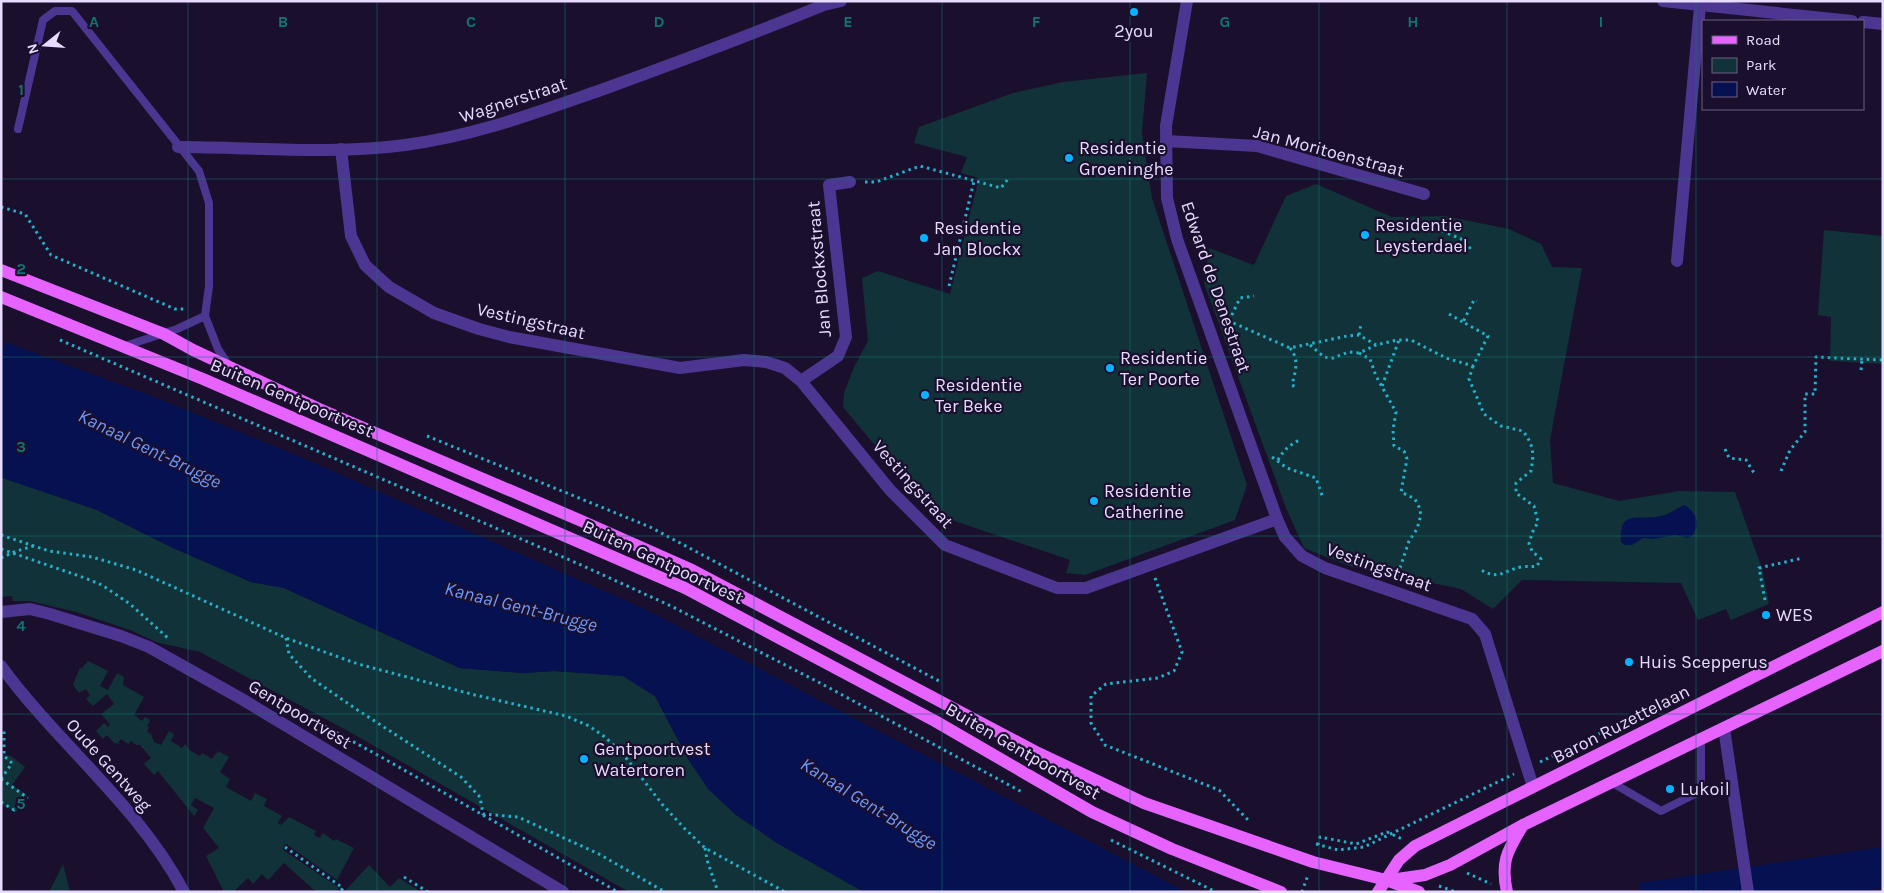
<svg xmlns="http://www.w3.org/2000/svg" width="1884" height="893" font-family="Karla,sans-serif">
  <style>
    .green { fill: #113239 }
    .water { fill: #051151 }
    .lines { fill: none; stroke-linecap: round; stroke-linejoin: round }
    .path { stroke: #24b2cb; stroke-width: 3; stroke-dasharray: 2.5 4; stroke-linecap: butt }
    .service { stroke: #4d3691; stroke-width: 8 }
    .minor { stroke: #4d3691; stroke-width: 12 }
    .primary { stroke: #e663ff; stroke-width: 12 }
    .grid { fill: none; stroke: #0f766e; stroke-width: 1; stroke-opacity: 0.55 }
    .poi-dot { fill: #08b2ff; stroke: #1b0f2e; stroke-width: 2 }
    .labels { text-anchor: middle; stroke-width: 4.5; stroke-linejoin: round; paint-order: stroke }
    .poi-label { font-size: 18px; fill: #e7dcff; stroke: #1b0f2e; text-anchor: start }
    .street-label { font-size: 18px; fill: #e7dcff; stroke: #1b0f2e }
    .water-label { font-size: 19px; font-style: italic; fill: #6a9aff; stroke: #1b0f2e }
    .grid-label { font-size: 16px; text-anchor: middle; font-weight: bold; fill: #0f766e; stroke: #1b0f2e; stroke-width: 4.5; stroke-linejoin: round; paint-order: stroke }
  </style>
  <rect width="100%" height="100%" fill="#1b0f2e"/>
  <g class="green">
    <polygon points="1147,73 1142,133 1152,198 1247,485 1235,520 1085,575 1066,573 1070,560 931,513 843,407 844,393 854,367 868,341 862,278 878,271 950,294 979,178 961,173 967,157 914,143 919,127 1013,93 1063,82"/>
    <polygon points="1316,184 1392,217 1445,216 1509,229 1541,244 1552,267 1582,268 1550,440 1553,483 1619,501 1679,491 1735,492 1762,569 1769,604 1731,620 1726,609 1698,620 1681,583 1522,580 1493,609 1461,589 1349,566 1304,548 1286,508 1204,283 1209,248 1254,265 1286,196"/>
    <polygon points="1824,230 1883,236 1883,364 1830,361 1831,317 1818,315"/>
    <polygon points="1,476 97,510 171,547 251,582 284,588 460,668 523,673 554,671 623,676 655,696 688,759 735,814 777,843 864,892 629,892 348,731 200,652 156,642 130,630 76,612 30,601 13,601 12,596 1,597"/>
    <polygon points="88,661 108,671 100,686 108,690 117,673 124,677 123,685 144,697 134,715 142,721 145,717 150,720 147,726 149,727 147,732 151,734 154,742 161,745 169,731 174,734 171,741 182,748 185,744 189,750 200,756 202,753 212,759 218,751 229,757 220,772 230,779 226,787 251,801 255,793 267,799 264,806 282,816 278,823 281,825 289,817 316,831 314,835 320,838 323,833 334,841 336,839 354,848 337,880 286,844 282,849 339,888 336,892 316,892 284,863 268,880 262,874 253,884 248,878 233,892 224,892 206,856 219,848 203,828 214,808 195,798 191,805 198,810 194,816 158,771 154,775 144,764 151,758 140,745 136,745 131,741 128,744 121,739 118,742 120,744 114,743 107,735 103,739 96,731 104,723 108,727 110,724 101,714 114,704 107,694 93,706 86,699 90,695 86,689 79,693 73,685 80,667 81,669"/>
    <polygon points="1,754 11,756 25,767 12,785 27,795 16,812 1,804"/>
    <polygon points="63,864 70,892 49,892"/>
    <polygon points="369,865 390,887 399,878 421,892 344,892"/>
  </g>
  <g class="water">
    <polygon points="5,342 162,400 307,460 647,610 1186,892 864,892 777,843 735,814 708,789 688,759 655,696 623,676 555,671 523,673 460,668 284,588 251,582 171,547 97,510 2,478 1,351"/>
    <path d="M1685,505C1697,514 1701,523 1692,536L1688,538L1675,535L1653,539L1643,538L1632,545H1625L1621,542C1619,508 1638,521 1660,516C1669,515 1677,508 1685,505Z"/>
    <polygon points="1883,847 1883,888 1858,892 1640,892 1639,883"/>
  </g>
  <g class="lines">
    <g class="path">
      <polyline points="865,182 876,182 920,166 1001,188 1008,179"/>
      <polyline points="1,207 25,214 51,255 175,309 187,309"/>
      <polyline points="1430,226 1466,241 1471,250"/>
      <polyline points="949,286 974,181"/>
      <polyline points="1449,314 1463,322"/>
      <polyline points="1229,321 1240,298 1254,296"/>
      <polyline points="1221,322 1229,321 1290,348 1347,336 1359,335 1376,345 1397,340 1411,340 1446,358 1473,366 1488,336 1463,322 1474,300 1477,301"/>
      <polyline points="1359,335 1361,324"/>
      <polyline points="60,340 579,564 671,606 822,684 1022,792"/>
      <polyline points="1310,345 1324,357 1333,358 1349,352 1359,353 1376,345"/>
      <path d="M1290,348C1300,360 1295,372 1292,385L1297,388"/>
      <polyline points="1359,353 1370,359 1376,376 1396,412 1393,430 1394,446 1404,451 1407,459 1401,492 1415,499 1419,507 1421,515 1417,529 1409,541 1397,577"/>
      <path d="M1473,366L1469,379L1484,414L1501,426L1523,431C1534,446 1534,453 1531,471L1516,483V493L1534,506L1538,522L1532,533L1529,544L1532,551L1541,559L1537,566C1532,567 1527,566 1521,567C1501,571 1501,581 1479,569"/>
      <polyline points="1861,370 1862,359"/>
      <polyline points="1382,386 1399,340"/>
      <polyline points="427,436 650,527 939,681"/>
      <polyline points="1725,449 1729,458 1746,460 1754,473"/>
      <polyline points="1272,457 1287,468 1316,478 1323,498"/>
      <path d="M1278,460C1284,449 1290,445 1301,439"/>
      <polyline points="1781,471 1790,450 1805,432 1805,394 1815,394 1816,357 1883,360"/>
      <polyline points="1,535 49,551 92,557 136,570 286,638 358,664 475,695 566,716 589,726 605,737 623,754 662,804 684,828 705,848 785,892"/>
      <polyline points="1,549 85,578 102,585 130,604 169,639"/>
      <polyline points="1,558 14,552 33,546"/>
      <polyline points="1155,578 1182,652 1174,671 1158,678 1106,684 1091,696 1091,723 1105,745 1219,790 1250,822"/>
      <polyline points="1765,600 1759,568 1803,558"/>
      <polyline points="286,638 289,654 311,678 356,709 461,777 480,797 483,814 518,817 599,854 665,892"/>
      <polyline points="279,701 383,758 618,892"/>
      <polyline points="1540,762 1636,716"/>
      <polyline points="1,779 12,763 4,756 4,728"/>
      <polyline points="1,779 28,798"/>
      <polyline points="1,802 14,810 22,801 25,802"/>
      <polyline points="1111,840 1216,892"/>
      <polyline points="1316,844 1338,850 1364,847 1514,774"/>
      <polyline points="1318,845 1320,837 1356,844 1387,832 1402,839"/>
      <polyline points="285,847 343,888 340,892"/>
      <polyline points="705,848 707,860 718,892"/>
      <polyline points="1467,873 1491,884"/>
      <polyline points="404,877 428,892"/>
      <polyline points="1439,886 1456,892"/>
      <polyline points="1302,892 1308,875"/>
    </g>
    <g class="service">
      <polyline points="18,129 43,20 55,11 72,11 199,171 209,203 209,286 205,316 218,349 229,366"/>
      <polyline points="125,346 177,329 205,316"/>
      <polyline points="1611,782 1661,811 1701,791 1701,738"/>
    </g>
    <g class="minor">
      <polyline points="1187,1 1166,126 1167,198 1177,239 1277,519 1285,537 1302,556 1325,568 1472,619 1485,634 1533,787"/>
      <polyline points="1663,1 1852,21"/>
      <polyline points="1863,22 1883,24"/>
      <polyline points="1166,141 1257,146 1424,194"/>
      <path d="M178,147C253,147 331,155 405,145C475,136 535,113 601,90C676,63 750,35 824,5L841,1"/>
      <polyline points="341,149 351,236 365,265 389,287 434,313 479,329 509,337 680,368 744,360 766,362 785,368 801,381 890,490 945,545 1057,588 1086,588 1277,519"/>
      <polyline points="1677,261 1700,6"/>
      <polyline points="801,381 838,356 846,337 829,185 850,182"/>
      <polyline points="1,612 30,609 50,614 121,636 149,647 240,698 563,892"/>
      <path d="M1,666C58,744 138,805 184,892"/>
      <polyline points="1724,728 1748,892"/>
    </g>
    <g class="primary">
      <polyline points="1,270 164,334 193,350 319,409 577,519 692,570 1038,753 1144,803 1313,862 1386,880 1419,892"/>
      <polyline points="1,297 203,379 685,588 935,721 1092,812 1172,849 1281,892"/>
      <polyline points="1390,880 1425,875 1450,865 1523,825 1883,651"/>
      <polyline points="1378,892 1399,860 1415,846 1883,612"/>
      <path d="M1507,892C1500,861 1508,850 1523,825"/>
    </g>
  </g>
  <path class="grid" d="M188,1V892M377,1V892M565,1V892M754,1V892M942,1V892M1130,1V892M1319,1V892M1507,1V892M1696,1V892M1,179H1883M1,357H1883M1,536H1883M1,714H1883"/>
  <g class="poi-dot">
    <circle cx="1134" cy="12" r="5"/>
    <circle cx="1069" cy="158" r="5"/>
    <circle cx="1365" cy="235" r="5"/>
    <circle cx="924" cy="238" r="5"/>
    <circle cx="1110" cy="368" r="5"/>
    <circle cx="925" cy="395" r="5"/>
    <circle cx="1094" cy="501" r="5"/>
    <circle cx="1766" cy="615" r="5"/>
    <circle cx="1629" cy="662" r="5"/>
    <circle cx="584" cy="759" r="5"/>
    <circle cx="1670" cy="789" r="5"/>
  </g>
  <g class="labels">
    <g class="poi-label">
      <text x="1134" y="37" text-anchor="middle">2you</text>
      <text x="1079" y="154">Residentie<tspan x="1079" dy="21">Groeninghe</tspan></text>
      <text x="1375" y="231">Residentie<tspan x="1375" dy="21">Leysterdael</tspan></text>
      <text x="934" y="234">Residentie<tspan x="934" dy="21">Jan Blockx</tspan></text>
      <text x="1120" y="364">Residentie<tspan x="1120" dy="21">Ter Poorte</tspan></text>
      <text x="935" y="391">Residentie<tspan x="935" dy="21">Ter Beke</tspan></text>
      <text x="1104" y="497">Residentie<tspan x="1104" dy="21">Catherine</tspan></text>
      <text x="1776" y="621">WES</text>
      <text x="1639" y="668">Huis Scepperus</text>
      <text x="594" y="755">Gentpoortvest<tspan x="594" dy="21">Watertoren</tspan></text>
      <text x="1680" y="795">Lukoil</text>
    </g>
    <g class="street-label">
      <text transform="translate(513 100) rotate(-18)" y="6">Wagnerstraat</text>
      <text transform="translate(1329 151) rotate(15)" y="6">Jan Moritoenstraat</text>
      <text transform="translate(819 269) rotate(-95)" y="6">Jan Blockxstraat</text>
      <text transform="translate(1216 287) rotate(71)" y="6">Edward de Denestraat</text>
      <text transform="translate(531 321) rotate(13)" y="6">Vestingstraat</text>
      <text transform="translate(292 398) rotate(23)" y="6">Buiten Gentpoortvest</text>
      <text transform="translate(913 484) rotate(48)" y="6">Vestingstraat</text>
      <text transform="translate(663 562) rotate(25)" y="6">Buiten Gentpoortvest</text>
      <text transform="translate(1379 567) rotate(20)" y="6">Vestingstraat</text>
      <text transform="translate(300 714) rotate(31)" y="6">Gentpoortvest</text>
      <text transform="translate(1621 724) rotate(-27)" y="6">Baron Ruzettelaan</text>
      <text transform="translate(1023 751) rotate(30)" y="6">Buiten Gentpoortvest</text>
      <text transform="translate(109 765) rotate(48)" y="6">Oude Gentweg</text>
    </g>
    <g class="water-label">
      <text transform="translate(150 448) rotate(26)" y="7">Kanaal Gent-Brugge</text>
      <text transform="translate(521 606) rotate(14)" y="7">Kanaal Gent-Brugge</text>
      <text transform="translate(869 803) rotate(32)" y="7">Kanaal Gent-Brugge</text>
    </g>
  </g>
  <g class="grid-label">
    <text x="94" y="27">A</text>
    <text x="283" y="27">B</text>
    <text x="471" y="27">C</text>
    <text x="659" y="27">D</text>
    <text x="848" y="27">E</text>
    <text x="1036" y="27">F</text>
    <text x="1225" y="27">G</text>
    <text x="1413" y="27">H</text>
    <text x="1601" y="27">I</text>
    <text x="21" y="95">1</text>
    <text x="21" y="274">2</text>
    <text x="21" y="452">3</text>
    <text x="21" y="631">4</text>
    <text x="21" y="809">5</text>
  </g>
  <rect width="1884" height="893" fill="none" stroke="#e7dcff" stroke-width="5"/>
  <rect x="1702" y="20" width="162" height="90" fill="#1b0f2e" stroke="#6d6182"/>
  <rect x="1712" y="36" width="25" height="8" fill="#e663ff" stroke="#6d6182"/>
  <text x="1746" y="45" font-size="15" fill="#e7dcff">Road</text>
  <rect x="1712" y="58" width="25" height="15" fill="#113239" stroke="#6d6182"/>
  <text x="1746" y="70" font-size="15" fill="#e7dcff">Park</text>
  <rect x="1712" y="82" width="25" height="15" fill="#051151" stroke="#6d6182"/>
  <text x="1746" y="95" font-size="15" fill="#e7dcff">Water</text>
  <g transform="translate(45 45) rotate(253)" stroke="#1b0f2e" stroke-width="4" paint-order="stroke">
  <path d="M0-4L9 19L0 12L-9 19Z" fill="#e7dcff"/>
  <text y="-8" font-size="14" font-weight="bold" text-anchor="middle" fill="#e7dcff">N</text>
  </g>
</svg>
